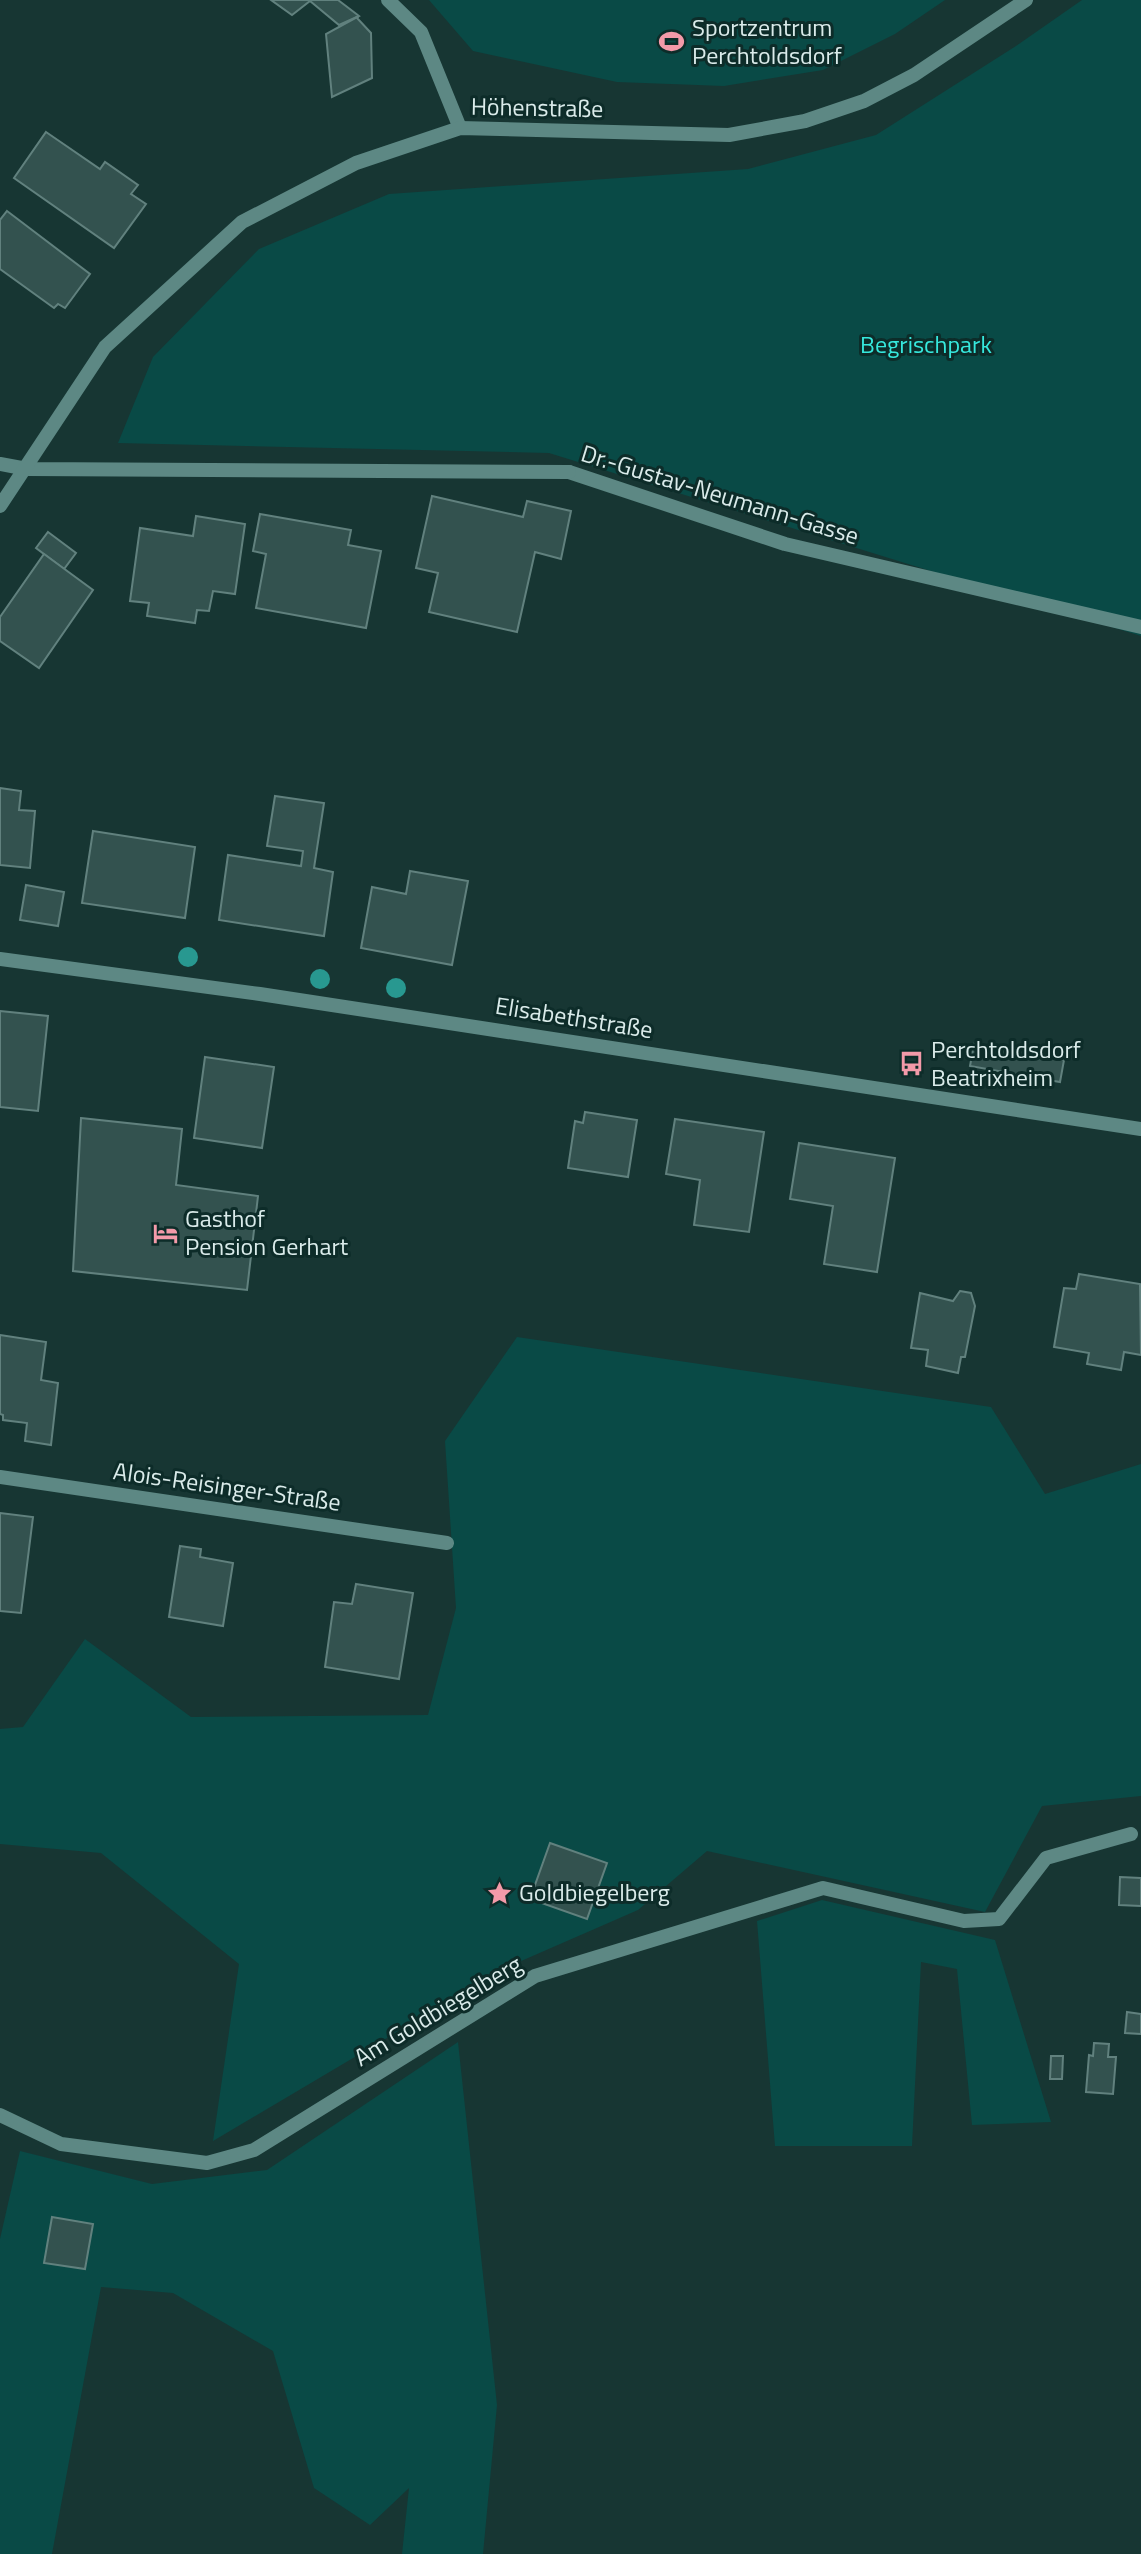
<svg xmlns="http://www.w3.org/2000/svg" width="1141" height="2554" font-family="'Titillium Web',sans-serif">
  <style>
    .green { fill: #094a46 }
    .building { fill: #33524f; stroke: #61817e; stroke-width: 2 }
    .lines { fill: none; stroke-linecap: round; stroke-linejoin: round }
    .service { stroke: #5d8884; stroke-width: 14 }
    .minor { stroke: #5d8884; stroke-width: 14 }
    .tertiary { stroke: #5d8884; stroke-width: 14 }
    .tree { fill: #289890 }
    .labels { text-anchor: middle; stroke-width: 6; stroke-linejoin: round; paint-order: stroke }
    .poi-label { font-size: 24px; fill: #daebea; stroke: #0d2c29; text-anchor: start }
    .street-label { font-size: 24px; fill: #daebea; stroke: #0d2c29 }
    .park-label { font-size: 24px; fill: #36e8dd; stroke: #0d2c29 }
  </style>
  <rect width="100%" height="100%" fill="#173633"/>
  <g class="green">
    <polygon points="429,0 945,0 895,34 823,70 724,86 617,82 473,51"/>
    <polygon points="1082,0 1141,0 1141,636 549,453 118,443 153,357 259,249 389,194 748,169 876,135 1016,46"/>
    <polygon points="517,1337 991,1407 1045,1494 1141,1464 1141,1796 1042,1806 985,1912 707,1851 638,1910 505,1968 213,2141 239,1964 101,1853 0,1844 0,1729 23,1727 85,1639 191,1717 428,1715 456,1608 445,1441"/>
    <polygon points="822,1900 995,1940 1051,2122 972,2125 957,1969 921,1962 912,2146 775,2146 757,1921"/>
    <polygon points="458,2042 497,2405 483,2554 402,2554 409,2488 370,2525 314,2488 273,2351 173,2293 101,2287 52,2554 0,2554 0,2239 20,2151 152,2184 267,2170"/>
  </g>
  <g class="building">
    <polygon points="271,0 338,0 359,16 339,25 310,1 292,15"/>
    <polygon points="359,16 357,18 371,33 372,78 332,97 326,34"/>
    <polygon points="46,132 100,169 105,162 138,185 131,194 146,204 114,248 14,178"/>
    <polygon points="7,211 90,274 65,308 58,304 54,308 0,269 0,220"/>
    <polygon points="432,496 523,517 527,501 571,511 561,559 535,552 517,632 429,612 438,573 416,568"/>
    <polygon points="260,514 351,530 348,545 381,551 366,628 256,608 266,554 253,551"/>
    <polygon points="196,516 245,524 235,594 213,591 209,611 197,610 195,623 147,616 149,603 130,601 140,528 193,536"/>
    <polygon points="48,532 76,553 64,569 36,548"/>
    <polygon points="44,554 93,590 39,668 0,641 0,617"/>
    <polygon points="0,788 21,791 19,810 35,811 30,868 0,865"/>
    <polygon points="275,796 324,803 314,868 333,872 324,936 219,920 228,855 301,866 303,851 267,846"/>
    <polygon points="93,831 195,847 185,918 82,903"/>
    <polygon points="410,871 468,881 452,965 361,948 372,887 406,894"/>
    <polygon points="26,885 64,892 58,926 20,920"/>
    <polygon points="0,1011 48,1016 38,1111 0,1107"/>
    <polygon points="974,1044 1064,1060 1060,1082 970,1066"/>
    <polygon points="205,1057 274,1067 262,1148 194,1138"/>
    <polygon points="585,1112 637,1120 628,1177 568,1168 575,1121 583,1123"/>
    <polygon points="81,1118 182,1129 176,1185 258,1196 247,1290 73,1271"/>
    <polygon points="675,1119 764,1132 749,1232 694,1225 700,1180 666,1174"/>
    <polygon points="799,1143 895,1158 877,1272 824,1264 833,1206 790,1199"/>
    <polygon points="1079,1274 1140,1284 1141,1355 1124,1352 1121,1370 1087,1364 1089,1353 1054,1347 1064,1288 1076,1289"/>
    <polygon points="960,1291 971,1293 975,1306 965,1357 961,1357 958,1373 926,1366 928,1350 911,1348 920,1293 953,1301"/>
    <polygon points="0,1335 46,1342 41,1380 58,1383 51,1445 25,1441 27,1423 3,1420 3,1415 0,1414"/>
    <polygon points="0,1513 33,1517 21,1613 0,1611"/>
    <polygon points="180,1546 201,1549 200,1557 233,1563 223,1626 169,1617"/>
    <polygon points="356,1584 413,1593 399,1679 325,1667 334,1602 352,1604"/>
    <polygon points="550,1843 607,1863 587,1919 530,1899"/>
    <polygon points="1120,1877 1141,1878 1141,1906 1119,1905"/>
    <polygon points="1127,2012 1141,2014 1141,2034 1125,2033"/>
    <polygon points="1094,2043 1109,2044 1108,2057 1116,2057 1113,2094 1086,2092 1089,2055 1093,2056"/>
    <polygon points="1051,2056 1063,2056 1062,2079 1050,2079"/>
    <polygon points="52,2217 93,2224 85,2269 44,2263"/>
  </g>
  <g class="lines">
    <polyline class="service" points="569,472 785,544 1141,627"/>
    <g class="minor">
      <polyline points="388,0 421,32 460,128"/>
      <polyline points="0,464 27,469 569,472"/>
      <polyline points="0,959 260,994 1141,1129"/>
      <polyline points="0,1477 447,1543"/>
      <polyline points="0,2115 61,2144 207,2163 254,2150 535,1976 823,1888 964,1921 999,1919 1046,1858 1131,1834"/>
    </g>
    <polyline class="tertiary" points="0,506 105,347 242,222 356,163 460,128 729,135 805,121 864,101 914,75 1026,0"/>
  </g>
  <g class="tree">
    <circle cx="188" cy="957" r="10"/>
    <circle cx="320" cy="979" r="10"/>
    <circle cx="396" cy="988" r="10"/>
  </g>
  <defs>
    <symbol id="stadium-bare" viewBox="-9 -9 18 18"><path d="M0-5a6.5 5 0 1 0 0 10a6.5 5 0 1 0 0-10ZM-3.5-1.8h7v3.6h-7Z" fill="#f39aa9" stroke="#0d2c29" stroke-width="2.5" paint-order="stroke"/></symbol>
    <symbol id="bus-bare" viewBox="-9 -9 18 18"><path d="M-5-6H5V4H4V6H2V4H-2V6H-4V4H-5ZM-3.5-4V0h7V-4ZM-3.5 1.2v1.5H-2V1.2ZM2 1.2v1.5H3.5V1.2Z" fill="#f39aa9" stroke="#0d2c29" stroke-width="2.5" paint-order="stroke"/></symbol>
    <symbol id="hotel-bare" viewBox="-9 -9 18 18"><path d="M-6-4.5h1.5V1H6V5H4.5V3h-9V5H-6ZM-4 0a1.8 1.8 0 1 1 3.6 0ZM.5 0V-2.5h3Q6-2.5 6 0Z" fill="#f39aa9" stroke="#0d2c29" stroke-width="2.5" paint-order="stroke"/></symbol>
    <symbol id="sight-bare" viewBox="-9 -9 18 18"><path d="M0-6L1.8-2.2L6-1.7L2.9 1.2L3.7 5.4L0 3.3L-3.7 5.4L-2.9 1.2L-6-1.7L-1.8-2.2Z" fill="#f39aa9" stroke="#0d2c29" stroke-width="2.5" paint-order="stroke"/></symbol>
  </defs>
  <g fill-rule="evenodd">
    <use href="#stadium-bare" x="654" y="24" width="35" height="35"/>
    <use href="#bus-bare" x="894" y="1046" width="35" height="35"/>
    <use href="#hotel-bare" x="148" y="1216" width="35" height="35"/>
    <use href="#sight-bare" x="482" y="1876" width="35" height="35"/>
  </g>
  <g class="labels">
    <g class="poi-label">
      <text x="692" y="36">Sportzentrum<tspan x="692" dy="28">Perchtoldsdorf</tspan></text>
      <text x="931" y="1058">Perchtoldsdorf<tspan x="931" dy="28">Beatrixheim</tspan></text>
      <text x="185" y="1227">Gasthof<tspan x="185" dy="28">Pension Gerhart</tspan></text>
      <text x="519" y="1901">Goldbiegelberg</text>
    </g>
    <g class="street-label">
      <text transform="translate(537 108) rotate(1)" y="8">Höhenstraße</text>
      <text transform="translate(720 495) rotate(17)" y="8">Dr.-Gustav-Neumann-Gasse</text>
      <text transform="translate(574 1018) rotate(9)" y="8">Elisabethstraße</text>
      <text transform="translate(227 1487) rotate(8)" y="8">Alois-Reisinger-Straße</text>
      <text transform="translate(438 2011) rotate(-31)" y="8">Am Goldbiegelberg</text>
    </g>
    <g class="park-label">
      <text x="926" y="353">Begrischpark</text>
    </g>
  </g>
</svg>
